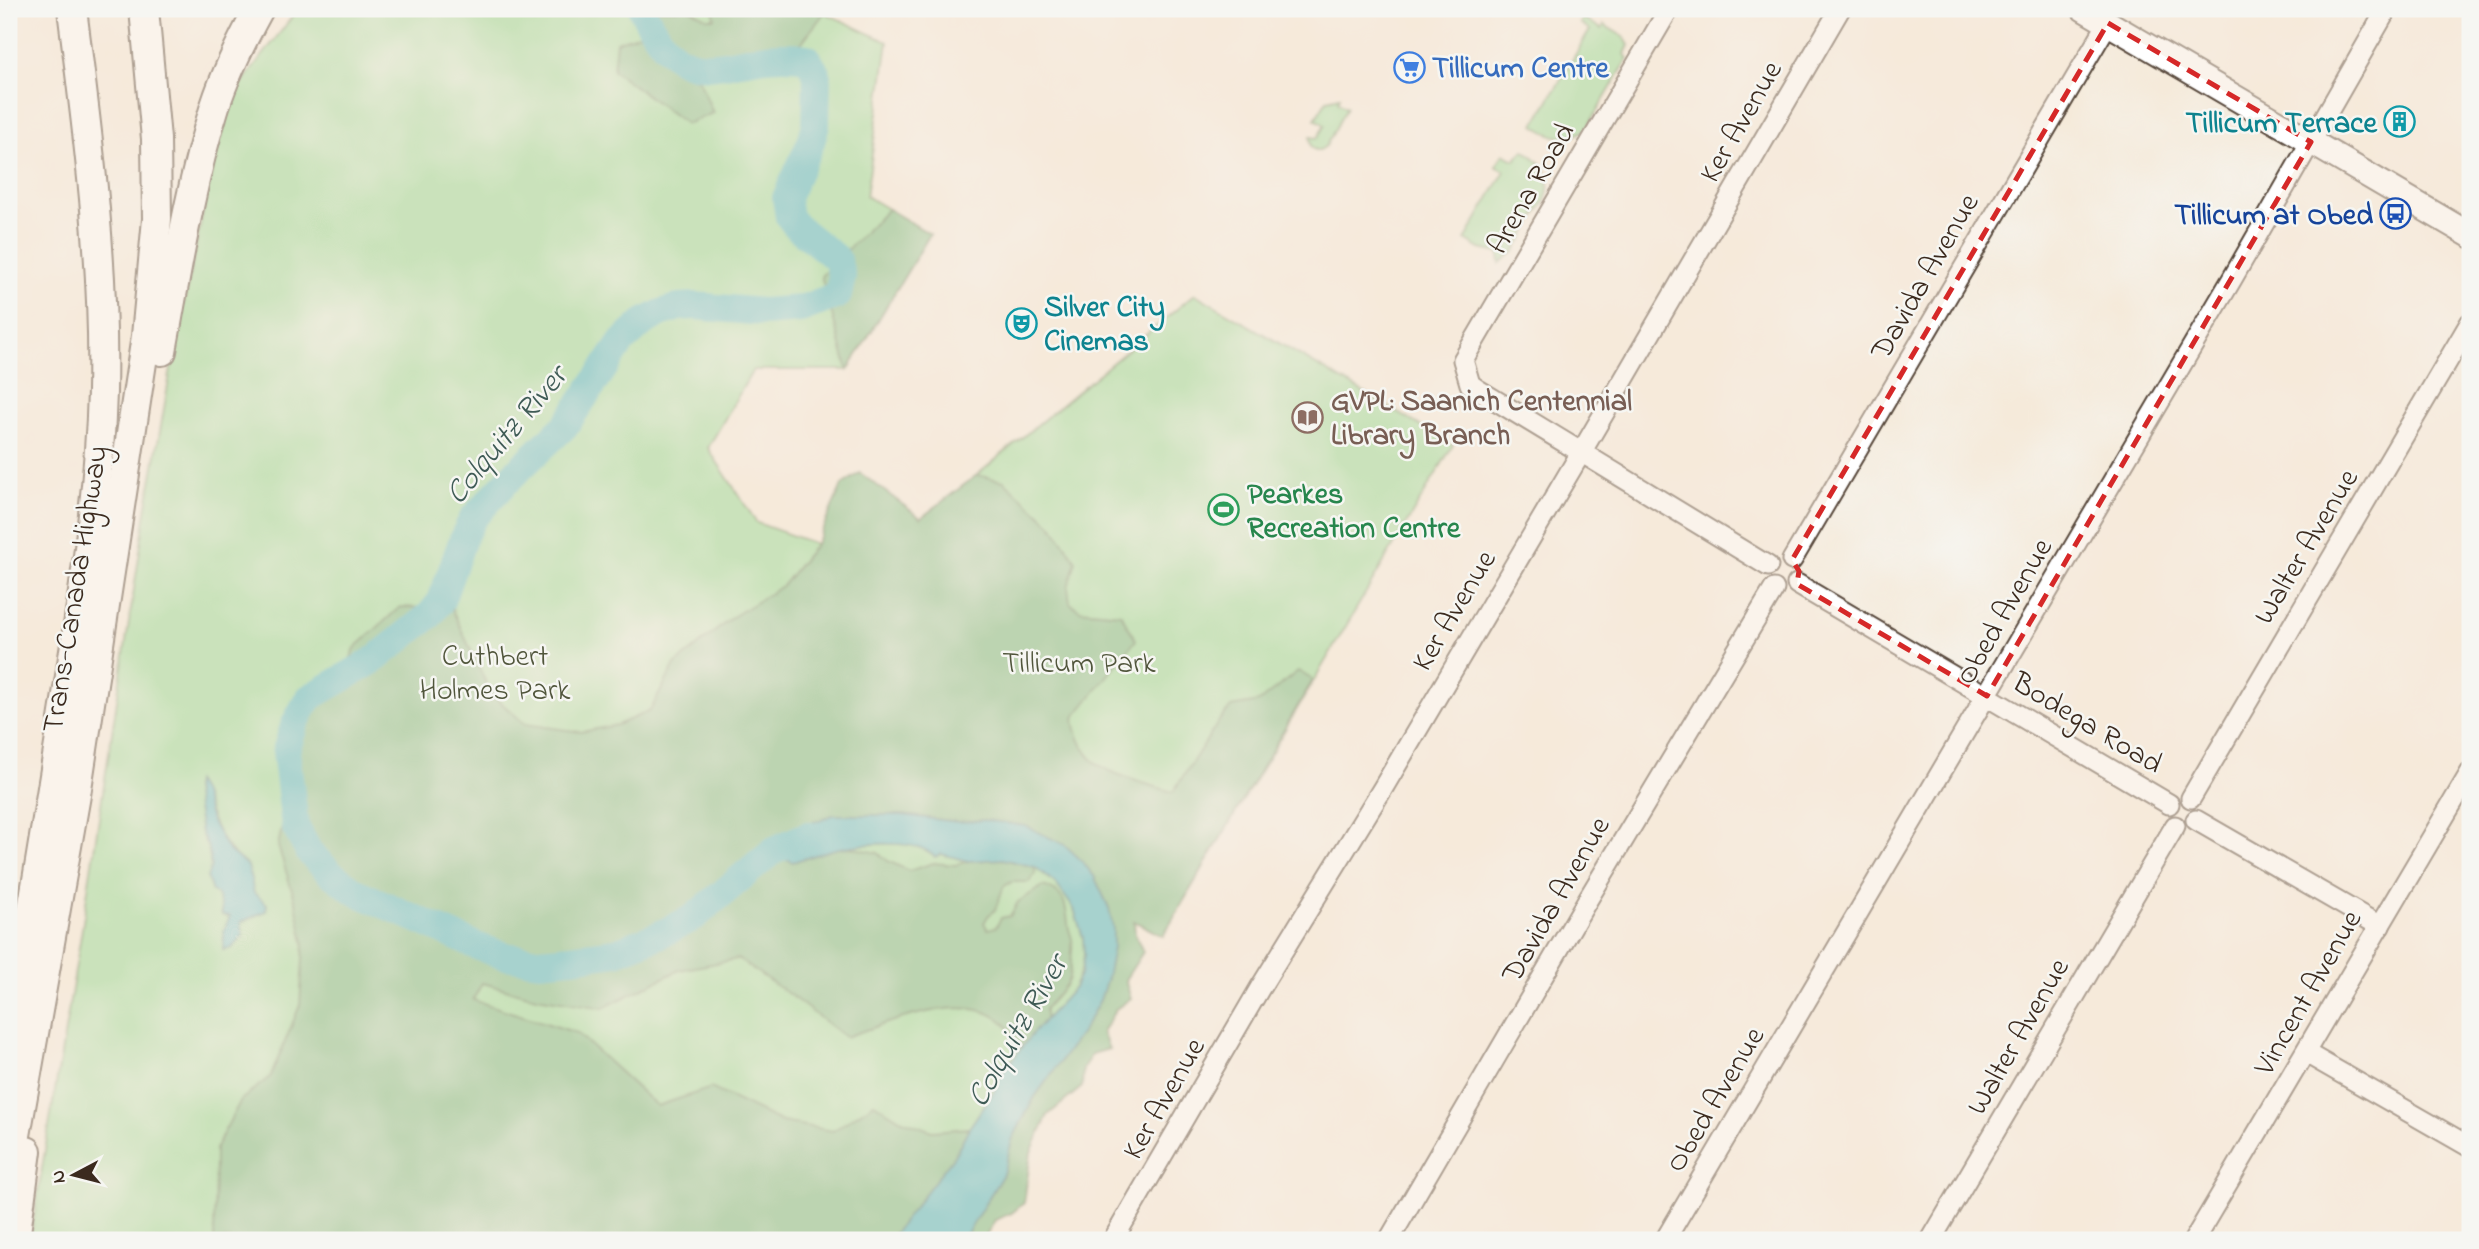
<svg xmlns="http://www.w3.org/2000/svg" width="2479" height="1249" font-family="'Indie Flower',sans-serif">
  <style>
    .green { fill: #94da94; stroke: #688259; stroke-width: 2; fill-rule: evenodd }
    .forest { fill: #77ba7e; stroke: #59724e; stroke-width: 2 }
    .water { fill: #46b5be; stroke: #40706e; stroke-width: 2 }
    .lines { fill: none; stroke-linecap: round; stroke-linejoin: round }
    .river { stroke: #46b5be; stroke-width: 28 }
    .minor-casing { stroke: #57473a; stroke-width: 23 }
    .major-casing { stroke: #57473a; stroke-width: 28 }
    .highway-casing { stroke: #57473a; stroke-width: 32 }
    .minor { stroke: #fff; stroke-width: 19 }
    .major { stroke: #fff; stroke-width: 24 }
    .highway { stroke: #fff; stroke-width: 28 }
    .marked { fill: none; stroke: #d62828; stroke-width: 5; stroke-dasharray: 14 9; stroke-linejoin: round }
    .labels { text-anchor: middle; stroke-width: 5; stroke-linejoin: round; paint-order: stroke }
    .shop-label { font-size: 30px; font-weight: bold; fill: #366cbe; stroke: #f6f6f2; text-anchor: start }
    .street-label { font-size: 30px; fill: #3b2a1e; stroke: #f6f6f2 }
    .culture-label { font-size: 30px; font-weight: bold; fill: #0d838f; stroke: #f6f6f2; text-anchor: end }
    .transit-label { font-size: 30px; font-weight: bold; fill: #164399; stroke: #f6f6f2; text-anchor: end }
    .education-label { font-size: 30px; font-weight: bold; fill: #785e54; stroke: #f6f6f2; text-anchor: start }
    .leisure-label { font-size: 30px; font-weight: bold; fill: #27864d; stroke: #f6f6f2; text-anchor: start }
    .park-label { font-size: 30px; fill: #51563c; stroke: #f6f6f2 }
    .water-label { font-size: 32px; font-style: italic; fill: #3f5b56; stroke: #f6f6f2 }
  </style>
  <rect width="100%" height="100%" fill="#f6f6f2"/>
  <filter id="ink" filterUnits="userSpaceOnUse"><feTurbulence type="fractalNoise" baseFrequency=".0143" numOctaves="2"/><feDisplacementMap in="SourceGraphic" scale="14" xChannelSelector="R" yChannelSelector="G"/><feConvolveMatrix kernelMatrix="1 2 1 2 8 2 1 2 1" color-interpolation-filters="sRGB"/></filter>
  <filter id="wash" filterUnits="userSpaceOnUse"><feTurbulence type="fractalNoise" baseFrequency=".00686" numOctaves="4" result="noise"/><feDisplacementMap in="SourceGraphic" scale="28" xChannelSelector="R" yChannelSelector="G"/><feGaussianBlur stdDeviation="1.57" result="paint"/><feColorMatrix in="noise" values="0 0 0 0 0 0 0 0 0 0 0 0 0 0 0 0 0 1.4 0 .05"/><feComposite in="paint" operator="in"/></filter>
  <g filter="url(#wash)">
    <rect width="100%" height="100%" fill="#f5eada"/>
    <g class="green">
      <path d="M298,9H817L888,42L866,196L930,234L848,370H753L708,448L757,523L816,544L783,585L811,602L977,475L1195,294L1453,445L1163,936L1109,908L1091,945L1074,988L1054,1011L897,1240H30L81,935L146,511L176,340L213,165L235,92ZM194,789L203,794C211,818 219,843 239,859L227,916L222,915L221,906L211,867L209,850Z"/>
      <path d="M1583,18L1602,29L1604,25L1624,37L1629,45L1625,54L1628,59L1587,128C1569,144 1551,137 1534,125L1590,30L1580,23Z"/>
      <polygon points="1340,97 1338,102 1347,107 1326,146 1320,150 1315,150 1311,146 1310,137 1317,138 1325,125 1315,119 1327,100"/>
      <path d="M1524,150C1544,165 1554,172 1546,199L1515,251L1500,263L1499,253L1480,249L1465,240L1505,171L1496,166L1503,154L1515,160Z"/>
    </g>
    <g class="forest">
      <polygon points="632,9 690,9 707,18 715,18 713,9 817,9 825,12 792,55 705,66 673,66 699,80 713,113 686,124 613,70 616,42 645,32"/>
      <polygon points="888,209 930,234 848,370 821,276"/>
      <path d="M860,473L921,518L977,475L1004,481L1052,525L1076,561L1068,587L1070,603L1080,610L1121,614L1136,640L1074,718C1075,732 1083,752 1095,762C1111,775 1152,786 1173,792L1219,721L1231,707L1259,702L1298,671L1313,680L1163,936L1134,921L1135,934L1143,952L1125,980L1131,998L1116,1009L1102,1032L1109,1049L1092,1054L1083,1069L1082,1087L1048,1115L1031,1152L1024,1203L1012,1213L995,1220L984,1240H963L1003,1174L1012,1140L1034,1098L1083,1030L1100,1000L1107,978L1109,908L1094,876L1065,845L986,820L958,822L902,815L802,826L762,845L837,848L850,847L878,853L888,861L909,871L933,863L955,865L969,861L1003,859L1035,867V874L1029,882H1012L1004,886L995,910L988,916L984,923L988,929L996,927L1001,918L1010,916L1018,902L1043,886C1064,892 1066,903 1068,923C1068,929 1071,934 1072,939C1073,946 1070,971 1069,978C1066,989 1052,999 1045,1009V1020L1021,1048C1015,1040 1010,1027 1002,1021C963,990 886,1024 845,1037L790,995L738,959L679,970L603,1008L536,997L482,983L473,1000L577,1033L657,1106L711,1088L782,1122L833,1131L874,1103L900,1119L932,1131L969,1128L954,1156L889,1240H214L215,1149L241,1100L271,1076L300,1005L304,943L296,903L278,846L291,784L286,751L295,723L309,698L342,679L355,648L400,607L452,609L491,694L525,724L581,732L617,725L650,711L675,665L731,618L783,585L816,544L842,485Z"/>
    </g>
    <g class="water">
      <polygon points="195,781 203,794 211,820 228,850 248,866 254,893 267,904 266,911 241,922 243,936 232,948 223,950 224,931 230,916 222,915 221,906 217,895 212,892 207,877 211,867 209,850 201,833 194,789"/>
      <path d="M833,815H902L958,822L986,820L1026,826L1065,845L1081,860L1094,876L1109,908L1113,928V948L1107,978L1100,1000L1083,1030L1034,1098L1012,1140L1003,1174L963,1240H889L954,1156L969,1128L994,1091L1001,1074L1032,1034L1074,988L1081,973L1084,955L1083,938L1074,909L1056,884L1035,867L1003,859L969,861L941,854L935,857C919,838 863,844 840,848C824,851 808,858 792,862L761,845L802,826Z"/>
    </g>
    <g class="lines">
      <path class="river" d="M642,9C688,108 732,44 807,58L817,74L816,124L811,142L786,198L789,217L798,228L837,259L842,277L838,295L801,309L763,312L695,306L679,307L661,313L644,322L622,342L565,426L512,476L473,518L464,536L441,601L430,615L374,660L309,698L295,723L286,751L295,826L309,852L330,873L356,892L479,947L505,956L539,961L571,958L616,952L659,935L693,918L774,850L808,835"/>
    </g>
  </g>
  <g filter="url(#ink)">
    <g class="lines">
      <defs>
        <g id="minor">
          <polyline points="1669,9 1463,360 1470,384 1477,389 1768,566"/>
          <polyline points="1792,560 2108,23"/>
          <polyline points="1797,584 2169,804"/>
          <polyline points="2191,798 2470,323"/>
          <polyline points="2196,820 2380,926"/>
          <polyline points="2306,1053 2470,1147"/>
          <polyline points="1113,1240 1260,988 1383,788 1582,451 1840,9"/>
          <polyline points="1389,1240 1588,899 1774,589"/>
          <polyline points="1665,1240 2232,279 2387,9"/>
          <polyline points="1931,1240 2175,826"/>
          <polyline points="2194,1240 2470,773"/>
        </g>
        <polyline id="major" points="2084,9 2470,235"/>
        <g id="highway">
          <path d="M162,351C177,269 190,185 215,106C226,72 242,40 259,9"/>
          <path d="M9,1045C29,932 47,820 65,707C82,603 99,498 102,392C105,263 88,136 72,9"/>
          <polyline points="9,1175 76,795 146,336 157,219 156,139 144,9"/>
          <polyline points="15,1240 27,1151"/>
        </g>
      </defs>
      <use href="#minor" class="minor-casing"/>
      <use href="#major" class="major-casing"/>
      <use href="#highway" class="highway-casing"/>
      <use href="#minor" class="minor"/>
      <use href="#major" class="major"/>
      <use href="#highway" class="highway"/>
    </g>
  </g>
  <path d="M0 0H2479V1249H0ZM2108,23L2311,142L1987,696L1797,584L1799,571L1792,560Z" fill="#f5eada" fill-opacity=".55" fill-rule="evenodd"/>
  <path class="marked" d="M2108,23L2311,142L1987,696L1797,584L1799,571L1792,560Z"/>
  <defs>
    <symbol id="supermarket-ring" viewBox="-11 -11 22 22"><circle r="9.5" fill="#f6f6f2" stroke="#3f7fe0" stroke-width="1.5"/><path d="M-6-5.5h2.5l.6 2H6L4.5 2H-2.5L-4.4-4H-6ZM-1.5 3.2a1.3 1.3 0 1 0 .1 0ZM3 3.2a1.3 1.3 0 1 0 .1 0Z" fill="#3f7fe0"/></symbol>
    <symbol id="building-ring" viewBox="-11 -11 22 22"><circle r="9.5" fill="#f6f6f2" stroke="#0f9aa8" stroke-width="1.5"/><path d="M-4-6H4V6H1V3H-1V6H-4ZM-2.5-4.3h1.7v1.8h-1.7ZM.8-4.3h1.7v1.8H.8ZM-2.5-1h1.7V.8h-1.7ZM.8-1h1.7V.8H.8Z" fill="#0f9aa8"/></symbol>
    <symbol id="bus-ring" viewBox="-11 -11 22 22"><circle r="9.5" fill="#f6f6f2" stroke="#1a4fb4" stroke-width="1.5"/><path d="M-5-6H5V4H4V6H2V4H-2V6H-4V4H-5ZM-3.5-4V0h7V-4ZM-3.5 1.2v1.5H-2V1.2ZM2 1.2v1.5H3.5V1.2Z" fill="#1a4fb4"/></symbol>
    <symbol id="theatre-ring" viewBox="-11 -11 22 22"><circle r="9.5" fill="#f6f6f2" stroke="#0f9aa8" stroke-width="1.5"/><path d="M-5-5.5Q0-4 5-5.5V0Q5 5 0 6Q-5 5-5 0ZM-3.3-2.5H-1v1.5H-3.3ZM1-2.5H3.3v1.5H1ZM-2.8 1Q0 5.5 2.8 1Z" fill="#0f9aa8"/></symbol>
    <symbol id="library-ring" viewBox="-11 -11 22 22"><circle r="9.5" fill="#f6f6f2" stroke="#8d6e63" stroke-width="1.5"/><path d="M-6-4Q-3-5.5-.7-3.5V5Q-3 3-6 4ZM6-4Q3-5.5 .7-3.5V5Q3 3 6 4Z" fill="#8d6e63"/></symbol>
    <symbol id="stadium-ring" viewBox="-11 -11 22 22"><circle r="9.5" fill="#f6f6f2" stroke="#2e9e5b" stroke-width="1.5"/><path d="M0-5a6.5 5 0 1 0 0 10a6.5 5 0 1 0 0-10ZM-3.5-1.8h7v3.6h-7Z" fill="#2e9e5b"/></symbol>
  </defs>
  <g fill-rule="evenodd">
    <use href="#supermarket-ring" x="1392" y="50" width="35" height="35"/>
    <use href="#building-ring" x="2382" y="104" width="35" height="35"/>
    <use href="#bus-ring" x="2378" y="196" width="35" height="35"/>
    <use href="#theatre-ring" x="1004" y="306" width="35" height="35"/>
    <use href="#library-ring" x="1290" y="400" width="35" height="35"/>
    <use href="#stadium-ring" x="1206" y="492" width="35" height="35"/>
  </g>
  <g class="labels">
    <g class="shop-label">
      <text x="1432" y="77">Tillicum Centre</text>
    </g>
    <g class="street-label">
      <text transform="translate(1740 121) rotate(-60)" y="10">Ker Avenue</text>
      <text transform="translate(1530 188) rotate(-60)" y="10">Arena Road</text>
      <text transform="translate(1924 276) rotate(-60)" y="10">Davida Avenue</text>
      <text transform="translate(2305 546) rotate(-59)" y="10">Walter Avenue</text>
      <text transform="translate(74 589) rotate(-81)" y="10">Trans-Canada Highway</text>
      <text transform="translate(1453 610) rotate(-59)" y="10">Ker Avenue</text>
      <text transform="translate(2003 611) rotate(-60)" y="10">Obed Avenue</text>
      <text transform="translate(2088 722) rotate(31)" y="10">Bodega Road</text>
      <text transform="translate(1555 899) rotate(-60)" y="10">Davida Avenue</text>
      <text transform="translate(2307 992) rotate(-60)" y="10">Vincent Avenue</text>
      <text transform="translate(2017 1036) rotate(-60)" y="10">Walter Avenue</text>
      <text transform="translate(1163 1098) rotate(-60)" y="10">Ker Avenue</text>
      <text transform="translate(1714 1099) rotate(-59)" y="10">Obed Avenue</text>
    </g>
    <g class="culture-label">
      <text x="2377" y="132">Tillicum Terrace</text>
      <text x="1044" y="316" text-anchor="start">Silver City<tspan x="1044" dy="34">Cinemas</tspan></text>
    </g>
    <g class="transit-label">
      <text x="2373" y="224">Tillicum at Obed</text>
    </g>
    <g class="education-label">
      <text x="1331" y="410">GVPL: Saanich Centennial<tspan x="1331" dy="34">Library Branch</tspan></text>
    </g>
    <g class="leisure-label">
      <text x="1247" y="503">Pearkes<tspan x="1247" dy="34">Recreation Centre</tspan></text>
    </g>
    <g class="park-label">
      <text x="495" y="665">Cuthbert<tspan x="495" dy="34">Holmes Park</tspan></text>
      <text x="1079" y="672">Tillicum Park</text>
    </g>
    <g class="water-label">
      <text transform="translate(505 434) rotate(-50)" y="11">Colquitz River</text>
      <text transform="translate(1016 1030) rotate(-60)" y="11">Colquitz River</text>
    </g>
  </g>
  <rect width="2479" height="1249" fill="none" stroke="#f6f6f2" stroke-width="35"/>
  <g transform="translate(74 1175) rotate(263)" stroke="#f6f6f2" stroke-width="5" paint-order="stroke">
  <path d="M0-5L12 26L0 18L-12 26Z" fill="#3b2a1e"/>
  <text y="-10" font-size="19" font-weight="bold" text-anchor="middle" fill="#3b2a1e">N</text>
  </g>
</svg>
